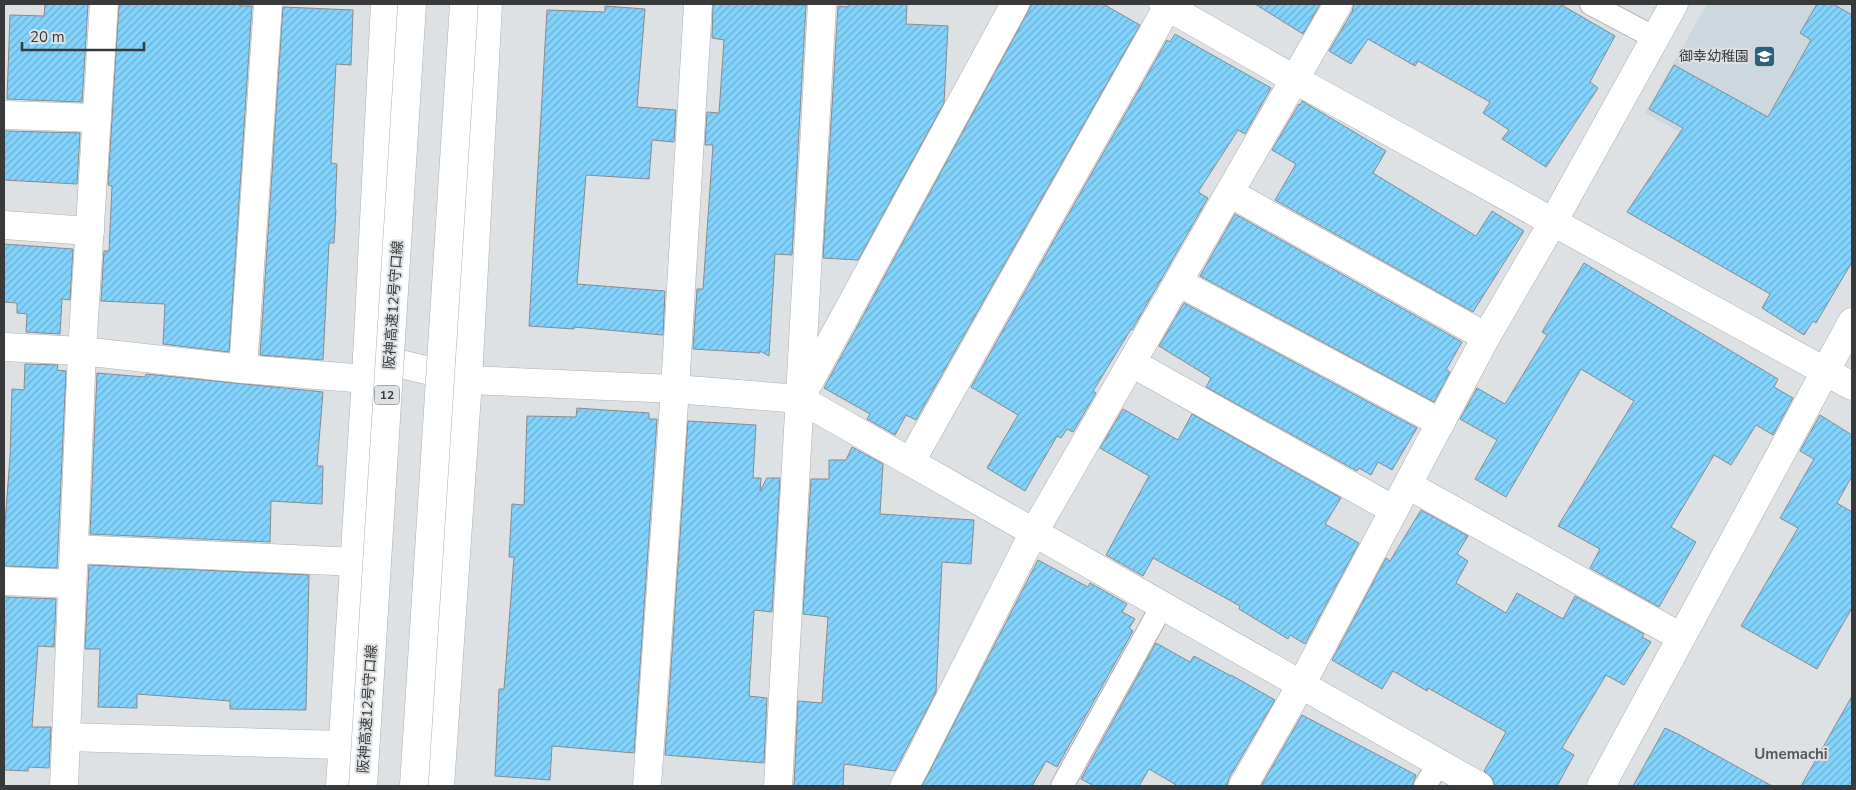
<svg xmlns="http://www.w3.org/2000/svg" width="1856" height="790" font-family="'Nunito Sans','Noto Sans JP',sans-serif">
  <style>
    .built { fill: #ccd8de }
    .building { fill: url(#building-hatch); stroke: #888b8e }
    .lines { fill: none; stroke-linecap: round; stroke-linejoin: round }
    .service-casing { stroke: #abafb1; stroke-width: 24 }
    .minor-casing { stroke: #abafb1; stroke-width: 29 }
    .service { stroke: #fff; stroke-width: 22 }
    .minor { stroke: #fff; stroke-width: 28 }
    .motorway-bridge-casing { stroke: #abafb1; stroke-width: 29; stroke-linecap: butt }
    .motorway-bridge { stroke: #fff; stroke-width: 28 }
    .labels { text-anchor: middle; stroke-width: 4; stroke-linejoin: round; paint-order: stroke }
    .shield { fill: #dde1e3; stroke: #6a6b6d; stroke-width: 1 }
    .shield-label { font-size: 12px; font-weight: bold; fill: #38393a }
    .poi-label { font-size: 14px; fill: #38393a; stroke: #dde1e3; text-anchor: end }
    .street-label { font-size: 14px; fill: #38393a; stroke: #dde1e3 }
    .neighbourhood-label { font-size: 15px; font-weight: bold; fill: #55585a; stroke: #dde1e3 }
  </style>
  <defs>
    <pattern id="building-hatch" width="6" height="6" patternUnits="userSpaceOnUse" patternTransform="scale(1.25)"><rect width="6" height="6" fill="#82d4fe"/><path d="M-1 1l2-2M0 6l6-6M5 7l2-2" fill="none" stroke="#6badcf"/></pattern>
  </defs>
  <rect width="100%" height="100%" fill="#dde1e3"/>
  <polygon class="built" points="1707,4 1852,4 1852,108 1801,199 1645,113"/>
  <g class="building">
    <polygon points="45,4 88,4 82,102 7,99 10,15 44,16"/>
    <polygon points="119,4 240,4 240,6 252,6 229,352 163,344 165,304 101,301 104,251 109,251 112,186 108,185"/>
    <polygon points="713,4 806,5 792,255 775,254 769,356 760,351 760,353 693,349 697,289 703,289 713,145 705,145 707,112 719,113 724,40 712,38"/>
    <polygon points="848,4 907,4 906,24 948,26 944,103 858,260 823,258 838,6 848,7"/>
    <polygon points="1032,4 1103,4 1140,25 916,420 906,415 895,435 867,419 870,414 824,388"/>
    <polygon points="1255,4 1320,4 1303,34"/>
    <polygon points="1354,4 1560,4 1615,36 1590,82 1598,88 1546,167 1502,139 1509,130 1483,113 1490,102 1418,61 1415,66 1368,39 1351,64 1329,51 1352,12"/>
    <polygon points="1817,4 1833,4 1852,15 1852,262 1816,323 1813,321 1804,335 1762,308 1770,294 1627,212 1683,128 1649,109 1674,65 1768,117 1811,40 1800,33"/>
    <polygon points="605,6 645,9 637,107 676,110 674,142 652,140 649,179 586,175 577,284 665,291 663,335 574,327 574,329 529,326 547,10 605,12"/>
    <polygon points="283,7 353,10 351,65 336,64 331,163 337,164 335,209 336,209 334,243 329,243 323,360 260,355"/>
    <polygon points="1175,34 1271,88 1245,134 1238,130 1198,192 1208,198 1132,330 1131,329 1093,391 1096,393 1073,432 1067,429 1061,438 1057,436 1025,491 987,468 1018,415 971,387 1167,40 1170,42"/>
    <polygon points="1302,101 1386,151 1373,173 1476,236 1492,211 1524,231 1473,312 1275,200 1296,164 1272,150 1299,104 1300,105"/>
    <polygon points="6,131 80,133 77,184 4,180 4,132"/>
    <polygon points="1235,214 1462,342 1446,370 1450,372 1434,402 1200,276"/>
    <polygon points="4,244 73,249 70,300 62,299 60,334 26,332 27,314 17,313 17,303 4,302"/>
    <polygon points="1584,263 1778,379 1774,387 1793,398 1773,435 1756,425 1731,465 1714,455 1671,527 1696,542 1659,607 1590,568 1600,549 1558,526 1634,401 1581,369 1506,497 1475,479 1497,440 1460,419 1477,388 1505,404 1547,335 1542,332"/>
    <polygon points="1184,303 1417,428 1392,470 1378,462 1371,475 1359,468 1357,471 1206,387 1211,378 1159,346"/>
    <polygon points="25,364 58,365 57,370 66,371 57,568 4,566 4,537 10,457 12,389 24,390"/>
    <polygon points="97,373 145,377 146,374 323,392 317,466 323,466 322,504 271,501 270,542 90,534"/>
    <polygon points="577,408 649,413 649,419 657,419 634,753 552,746 550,780 495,776 499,689 504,689 514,557 509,557 512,504 524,505 527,416 576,417"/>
    <polygon points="1123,409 1178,440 1192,414 1341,498 1325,524 1359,543 1305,644 1290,635 1288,639 1239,609 1240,606 1153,558 1143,576 1106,555 1149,476 1100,448"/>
    <polygon points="1820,415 1852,435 1852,476 1837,503 1852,512 1852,608 1817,669 1741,626 1798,528 1780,518 1814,459 1800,451"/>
    <polygon points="688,421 756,425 753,478 761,478 760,491 767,478 780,478 772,612 754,610 749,696 767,698 764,763 665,755"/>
    <polygon points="852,447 883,464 880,514 974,520 971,564 942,562 936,692 895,771 844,764 843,786 794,786 798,701 822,703 828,617 803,614 811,479 829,479 829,460 846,460"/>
    <polygon points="1421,510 1468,536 1457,554 1468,561 1456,583 1506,613 1517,593 1563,619 1575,596 1644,634 1642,637 1651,642 1624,685 1606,675 1562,748 1574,755 1557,786 1495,786 1492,778 1484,771 1506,732 1428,688 1427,691 1393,671 1382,689 1332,660 1386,558 1390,561"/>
    <polygon points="1038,560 1088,587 1090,583 1127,604 1122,612 1135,619 1129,628 1133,631 1057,767 1046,761 1032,786 922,786"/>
    <polygon points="89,565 309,575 306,710 230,709 230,701 137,694 137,708 98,707 100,649 85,649"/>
    <polygon points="4,597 56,599 54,647 38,646 32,727 51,727 49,768 29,767 28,771 4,770"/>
    <polygon points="1156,643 1190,662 1194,656 1231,676 1231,675 1275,700 1229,778 1227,786 1178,786 1149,769 1139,786 1094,786 1081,779"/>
    <polygon points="1852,696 1852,786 1801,786"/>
    <polygon points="1302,715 1416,775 1412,786 1261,786"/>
    <polygon points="1665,728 1678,734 1772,786 1633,786"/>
  </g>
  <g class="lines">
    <defs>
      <g id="service">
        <polyline points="1591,4 1655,38"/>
        <polyline points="1062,786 1162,606"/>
        <polyline points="1425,786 1439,763"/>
      </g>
      <g id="minor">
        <polyline points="1163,4 1294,79 1553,222 1486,337 1301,685 1243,786"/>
        <polyline points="1674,4 1553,222 1852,386"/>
        <polyline points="4,115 97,118"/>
        <polyline points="1230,193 1486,337"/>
        <polyline points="4,225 90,231"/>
        <polyline points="1178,282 1441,423"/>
        <polyline points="4,347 82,351 243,369 366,379"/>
        <polyline points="367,356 468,380 675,389 800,399 1479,786"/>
        <polyline points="1132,363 1394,510"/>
        <polyline points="243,369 268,4"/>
        <polyline points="803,393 1015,4"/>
        <polyline points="911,461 1168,6"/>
        <polyline points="1408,485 1681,637"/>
        <polyline points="74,549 356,562"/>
        <polyline points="4,581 72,584"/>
        <polyline points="66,737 343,745"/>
        <polyline points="64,786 82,351 104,4"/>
        <polyline points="340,786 366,379 385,4"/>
        <polyline points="440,786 468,380 488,4"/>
        <polyline points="647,786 675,389 698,4"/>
        <polyline points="778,786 822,4"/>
        <polyline points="904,786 914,769 1034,532 1338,4"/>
        <polyline points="1601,786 1852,322"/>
      </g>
    </defs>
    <use href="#service" class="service-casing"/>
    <use href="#minor" class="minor-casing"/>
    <use href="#service" class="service"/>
    <use href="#minor" class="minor"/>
    <defs>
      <g id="motorway-bridge">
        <polyline points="363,786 412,4"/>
        <polyline points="414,786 464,4"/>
      </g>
    </defs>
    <use href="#motorway-bridge" class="motorway-bridge-casing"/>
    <use href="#motorway-bridge" class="motorway-bridge"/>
  </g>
  <defs>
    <symbol id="school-square" viewBox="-11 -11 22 22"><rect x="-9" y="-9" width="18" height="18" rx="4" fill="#2a617c" stroke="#dde1e3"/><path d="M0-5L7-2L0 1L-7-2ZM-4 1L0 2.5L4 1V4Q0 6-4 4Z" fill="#fff"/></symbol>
  </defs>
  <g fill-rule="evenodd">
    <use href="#school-square" x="1752" y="44" width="25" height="25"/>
  </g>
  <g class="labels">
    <rect class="shield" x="374.5" y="385.5" width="25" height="19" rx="4"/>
    <g class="shield-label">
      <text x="387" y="399">12</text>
    </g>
    <g class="poi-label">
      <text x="1749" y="61">御幸幼稚園</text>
    </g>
    <g class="street-label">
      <text transform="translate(393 305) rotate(-86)" y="5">阪神高速12号守口線</text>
      <text transform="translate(367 709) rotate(-86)" y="5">阪神高速12号守口線</text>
    </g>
    <g class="neighbourhood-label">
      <text x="1791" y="759">Umemachi</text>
    </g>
  </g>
  <rect width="1856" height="790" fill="none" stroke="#38393a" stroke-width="10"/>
  <path d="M22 42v8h122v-8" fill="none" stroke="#38393a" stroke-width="2.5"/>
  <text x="30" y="42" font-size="15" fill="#38393a" stroke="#dde1e3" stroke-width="4" paint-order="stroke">20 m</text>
</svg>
